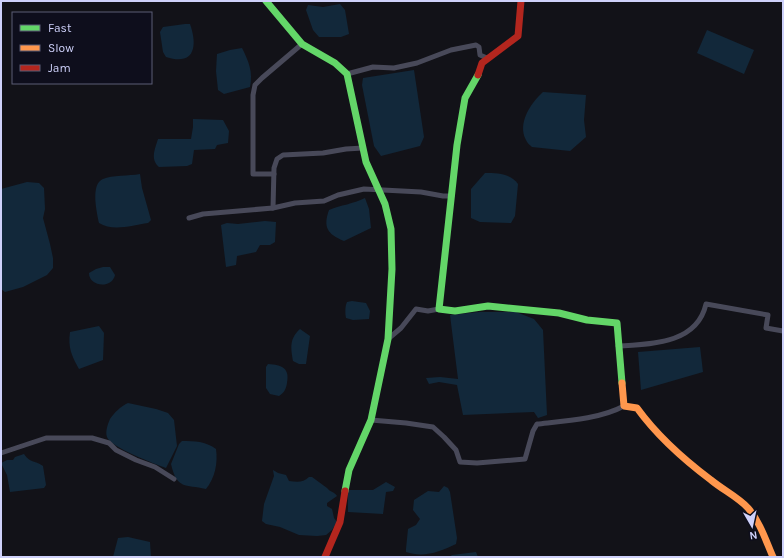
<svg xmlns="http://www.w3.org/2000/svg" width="784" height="558" font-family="Karla,sans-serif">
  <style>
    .water { fill: #12283a }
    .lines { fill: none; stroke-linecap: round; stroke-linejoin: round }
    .street { stroke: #484959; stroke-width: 5 }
    .fast { stroke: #63d668; stroke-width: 7 }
    .slow { stroke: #ff974d; stroke-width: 7 }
    .jam { stroke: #b3261e; stroke-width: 7 }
  </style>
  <rect width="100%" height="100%" fill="#121218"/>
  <g class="water">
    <polygon points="340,4 345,10 349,34 341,37 319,37 313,30 306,10 308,5 323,7"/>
    <path d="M185,24H190C198,47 194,66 166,57L163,52L160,32L163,27Z"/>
    <polygon points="707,30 754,50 744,74 697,53"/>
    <path d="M242,48C249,62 253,72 250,87L224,94L218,90L216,71L217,54L230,50Z"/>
    <polygon points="414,70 424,137 420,146 381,156 374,146 362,85 363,78"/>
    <path d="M543,92L586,95L584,120L586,137L570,151L532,147C530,145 527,143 526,140C517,123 531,103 543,92Z"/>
    <path d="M193,119L223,120L229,131L228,143L217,145L215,149L194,150L192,164L187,166L159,167C150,159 155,149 158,139H191L193,127Z"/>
    <path d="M485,173C497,173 510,173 518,184L515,216L511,223L480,222L471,218V189Z"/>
    <path d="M140,174L142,188L151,220L148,223C133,225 113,232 99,223C97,213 90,184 103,179C112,175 129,176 140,174Z"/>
    <polygon points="27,182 39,183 44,188 45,209 43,218 50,244 53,258 53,268 47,275 23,287 5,292 1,289 1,189"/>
    <path d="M365,198L369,209L371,228L344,241C327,234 323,227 329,210C341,205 353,204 365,198Z"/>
    <polygon points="265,221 276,222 275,242 270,245 260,245 256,252 237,256 236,265 226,267 221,225 227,223 238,224"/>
    <path d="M103,267H110L115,275C112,289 89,287 89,273L96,269Z"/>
    <path d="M352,301L366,303L370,311L369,319L353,320L346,318C345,313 345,306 347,302Z"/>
    <polygon points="479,312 516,312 534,319 543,330 547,415 538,418 534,412 463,415 457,385 439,382 429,384 426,378 440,377 458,379 450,315"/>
    <path d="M99,326L104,333L103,360L79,369C71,355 68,347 70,332Z"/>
    <path d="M300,329L310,336L306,364H299L293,361C291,348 289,339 300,329Z"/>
    <polygon points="700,347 703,372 641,390 638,352"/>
    <path d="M268,364C282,365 290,368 287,383C286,389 284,393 279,396L270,394L266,388V367Z"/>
    <path d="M128,403L156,409L168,413L174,420L177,446L166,468C155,464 110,447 107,437C105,431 108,424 110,419C114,413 121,406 128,403Z"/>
    <path d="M182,441C195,441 205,441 216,449C218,463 215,478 206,489C185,484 177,490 171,464L179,444Z"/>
    <path d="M24,454C31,464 35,460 43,466L46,485L44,488L10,492L7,475L1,463L7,460H13L15,457Z"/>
    <path d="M273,470L278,473L286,475L289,481C297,482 303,483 309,477H312L327,488C330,492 335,492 337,496L327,503V506L332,509L334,518L337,522L332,530L326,535L317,536L299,535L280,527L266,524L262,521L264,504L274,476Z"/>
    <polygon points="386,482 395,487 393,491 386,492 383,514 348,512 348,490 373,490"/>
    <path d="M444,486L448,488L450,492L457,538L456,544C440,552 423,558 406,552V549L408,529L416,525L420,519L413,510L414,500L428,491L439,492Z"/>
    <polygon points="128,537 150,542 151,557 113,557 118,538"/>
    <polygon points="476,552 478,557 449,557 452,555"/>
  </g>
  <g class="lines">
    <g class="street">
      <polyline points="347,74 373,67 394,68 417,63 451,50 476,45 479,47 480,55 487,58"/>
      <polyline points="274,174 253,174 253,95 255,85 262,78 302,44"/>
      <polyline points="273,208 274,168 277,159 283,155 323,153 346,149 363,148"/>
      <polyline points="189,218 203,214 273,208 295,203 324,201 338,195 364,189 421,192 443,196 452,196"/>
      <polyline points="388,339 401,328 416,309 428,311 439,309"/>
      <path d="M618,346C651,344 697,344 706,304L768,315L766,328L783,331"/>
      <path d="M371,420L406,423L433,427L444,437L456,450L460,462L477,463L525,459L533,431L537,424C565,421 600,419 624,406"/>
      <polyline points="1,453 46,438 92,438 109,443 116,450 136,460 155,467 174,479"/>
    </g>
    <g class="fast">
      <polyline points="266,1 302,44 335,63 347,74 366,162 385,204 391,229 392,269 388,339 371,420 349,470 345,491"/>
      <polyline points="478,75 465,98 457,145 439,309 455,311 488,306 559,313 587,320 617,323 622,383"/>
    </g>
    <path class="slow" d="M622,383L624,406L637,408C658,437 683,459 711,480C723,490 738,497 748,508C760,522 766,541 773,557"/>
    <g class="jam">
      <polyline points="478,75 482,63 518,36 521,1"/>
      <polyline points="325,557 340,522 345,491"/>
    </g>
  </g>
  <rect width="784" height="558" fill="none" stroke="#ced1fa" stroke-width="4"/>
  <rect x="12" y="12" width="140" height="72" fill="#0e0e1c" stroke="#5b5c75"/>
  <rect x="20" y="25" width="20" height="6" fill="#63d668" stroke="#5b5c75"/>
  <text x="48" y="32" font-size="12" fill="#ced1fa">Fast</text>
  <rect x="20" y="45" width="20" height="6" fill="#ff974d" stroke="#5b5c75"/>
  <text x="48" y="52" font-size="12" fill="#ced1fa">Slow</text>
  <rect x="20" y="65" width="20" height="6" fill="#b3261e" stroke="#5b5c75"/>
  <text x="48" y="72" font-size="12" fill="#ced1fa">Jam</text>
  <g transform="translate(752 526) rotate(171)" stroke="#0e0e1c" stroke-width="3" paint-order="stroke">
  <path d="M0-3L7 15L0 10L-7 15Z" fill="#ced1fa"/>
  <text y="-6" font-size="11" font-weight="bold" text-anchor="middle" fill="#ced1fa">N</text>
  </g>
</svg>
